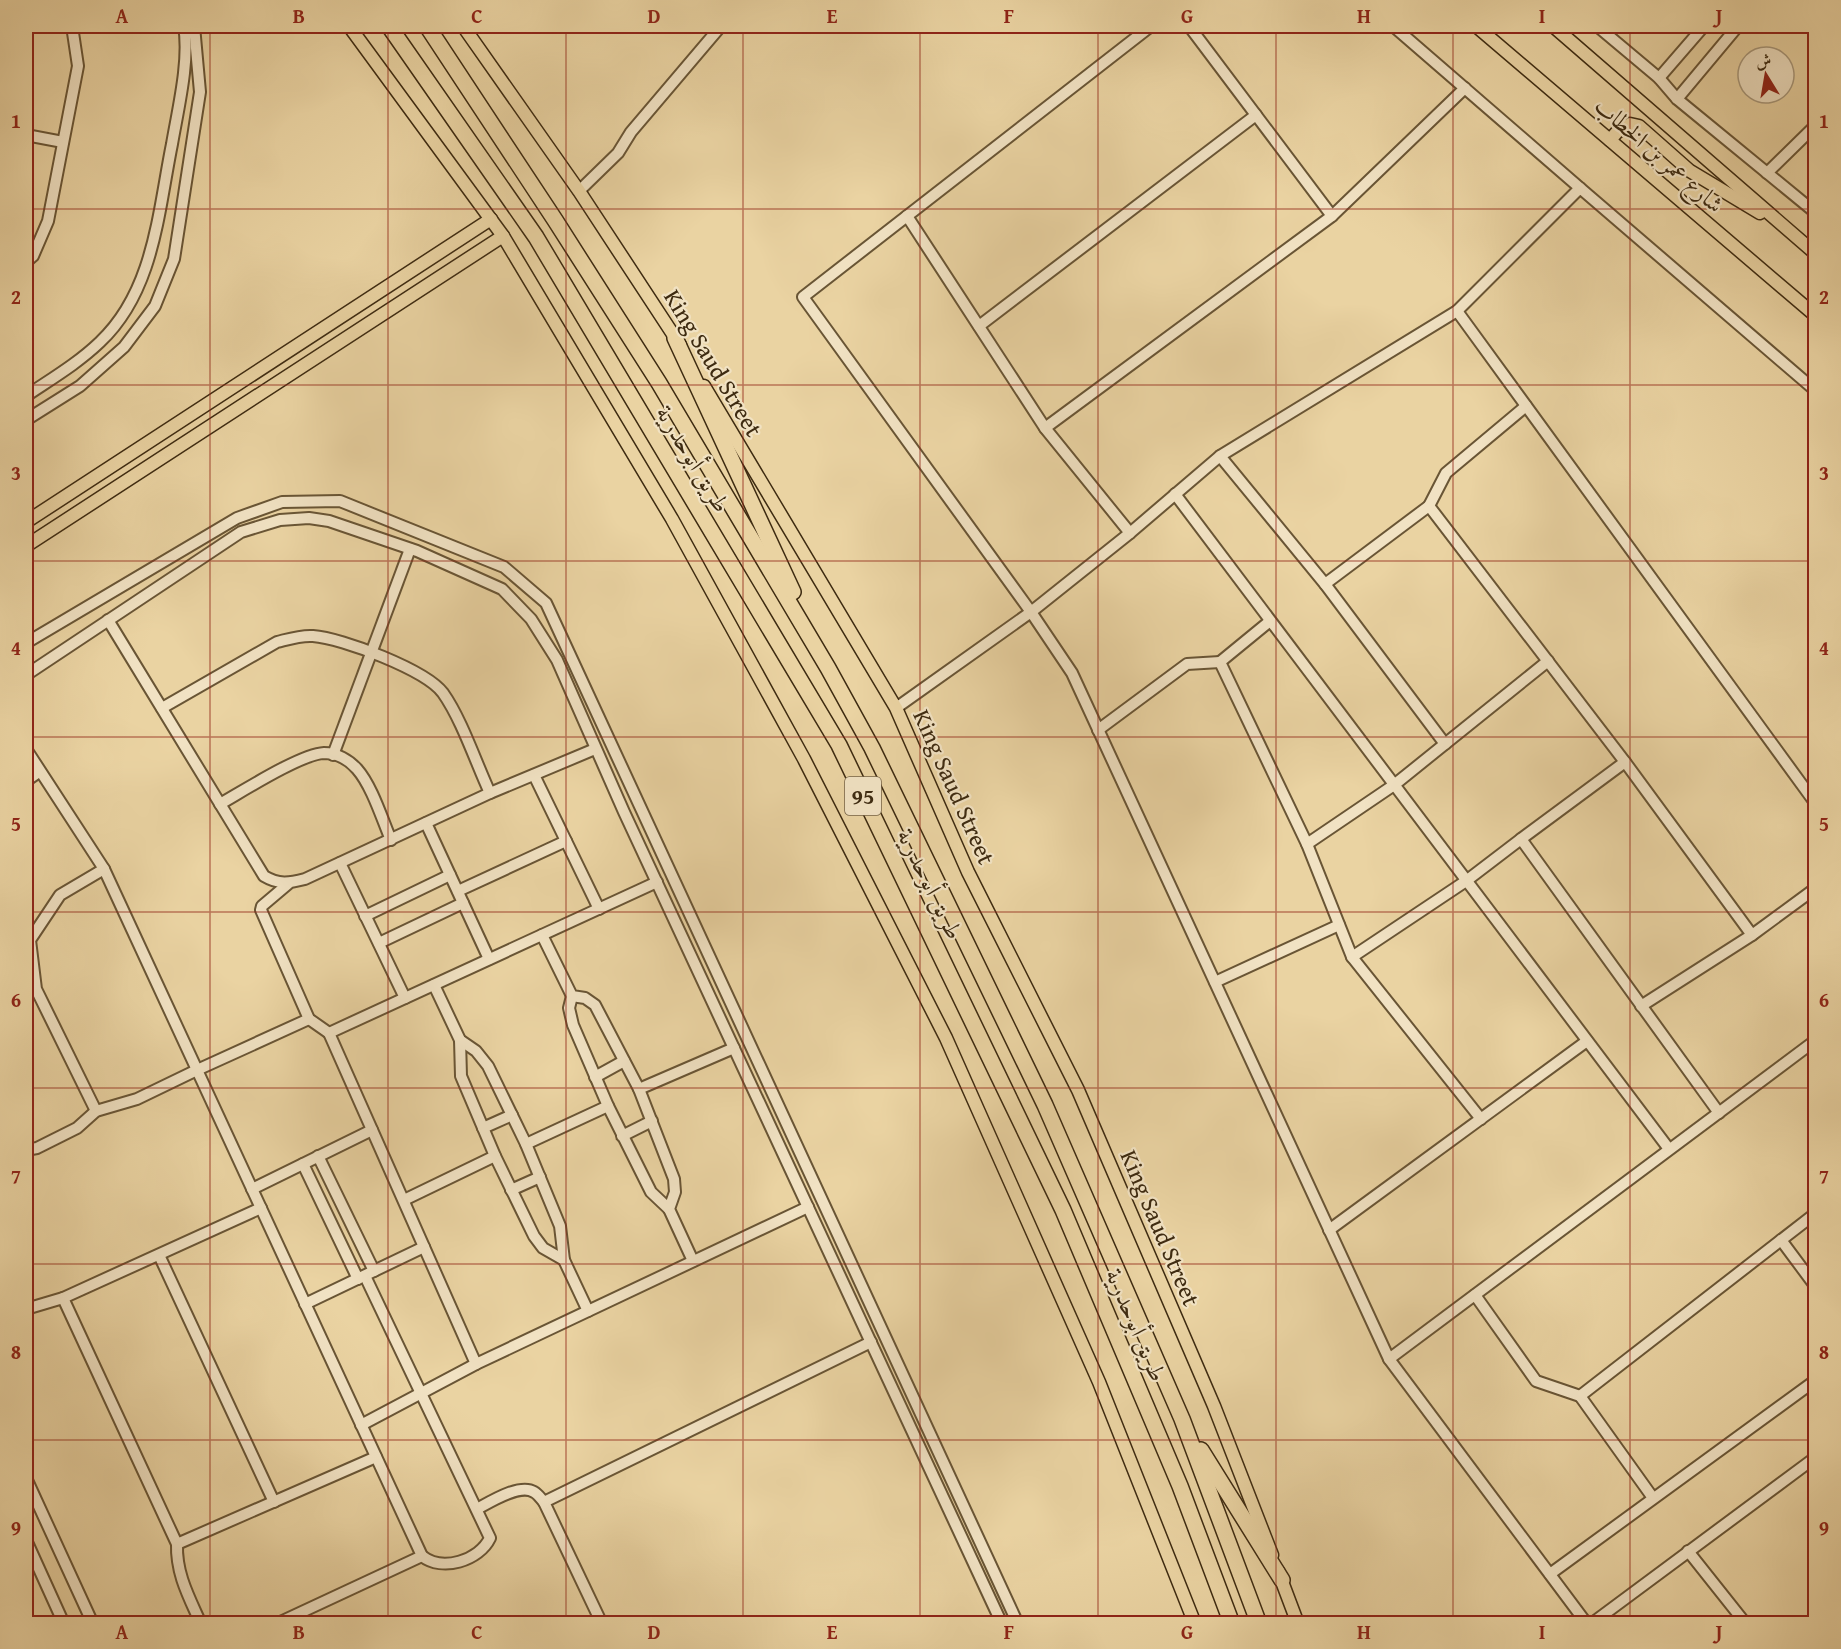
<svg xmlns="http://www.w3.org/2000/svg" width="1841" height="1649" font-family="'Gentium Book Plus',Amiri,serif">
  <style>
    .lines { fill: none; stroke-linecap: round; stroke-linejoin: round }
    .minor-casing { stroke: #695535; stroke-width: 14 }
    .major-casing { stroke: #3e2b11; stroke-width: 15 }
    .highway-casing { stroke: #3e2b11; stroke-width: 18 }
    .minor { stroke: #f1e2c3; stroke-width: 10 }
    .major { stroke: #ead3a2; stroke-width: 12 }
    .highway { stroke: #ead3a2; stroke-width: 15 }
    .grid { fill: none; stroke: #8f2418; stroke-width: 1.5; stroke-opacity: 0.55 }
    .labels { text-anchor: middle; stroke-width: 4.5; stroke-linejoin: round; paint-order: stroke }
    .shield { fill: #f1e2c3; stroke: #746246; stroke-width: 1.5 }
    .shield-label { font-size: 22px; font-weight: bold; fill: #3e2b11 }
    .street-label { font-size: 24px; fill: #3e2b11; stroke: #f1e2c3 }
    .neatline { fill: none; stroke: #8f2418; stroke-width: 2 }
    .grid-label { font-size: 20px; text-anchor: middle; font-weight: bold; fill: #8f2418 }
  </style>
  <rect width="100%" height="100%" fill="#ead3a2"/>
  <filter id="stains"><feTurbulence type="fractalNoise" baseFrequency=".00333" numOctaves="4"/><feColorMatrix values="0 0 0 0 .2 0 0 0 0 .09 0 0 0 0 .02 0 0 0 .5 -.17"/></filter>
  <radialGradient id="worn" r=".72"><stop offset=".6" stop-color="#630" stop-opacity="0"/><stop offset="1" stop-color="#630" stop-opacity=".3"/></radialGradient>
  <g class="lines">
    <defs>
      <g id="minor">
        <polyline points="1151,26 803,297 1031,612 1072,673 1389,1359 1587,1624"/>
        <polyline points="1189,26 1332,216"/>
        <polyline points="1393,26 1580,188"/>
        <polyline points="1597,26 1659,78 1677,99 1816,213"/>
        <polyline points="1659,78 1704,26"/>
        <polyline points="1677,99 1738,26"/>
        <polyline points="26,135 63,142"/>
        <polyline points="1767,173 1816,125"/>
        <polyline points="579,191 618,153 631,132 721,26"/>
        <polyline points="907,216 1045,428 1130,533"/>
        <polyline points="26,262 33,256 48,221 78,66 72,26"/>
        <polyline points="1457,311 1580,188 1816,391"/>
        <polyline points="979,326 1256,115"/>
        <path d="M26,396C51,379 77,364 100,342C154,291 158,213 172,144C178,109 190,60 184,26"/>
        <polyline points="26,420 80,386 124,347 155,306 174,259 200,92 194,26"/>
        <polyline points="1045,428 1332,216 1465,88"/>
        <polyline points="1220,456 1325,584 1429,506 1625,762 1752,935 1641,1006"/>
        <polyline points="1175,494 1669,1149"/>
        <polyline points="1429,506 1446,473 1526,406"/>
        <polyline points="1325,584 1445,744"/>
        <path d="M108,620L264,876C279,885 289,883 305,879L490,793L595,749"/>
        <polyline points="1270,621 1220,662 1307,844 1352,957 1481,1119"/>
        <polyline points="26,643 237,518 282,502 340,501 504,567 546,603 1018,1624"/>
        <polyline points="26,675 241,532 280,520 309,518 329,521 417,551 502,589 531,619 557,660 624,812 1002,1624"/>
        <path d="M162,708L277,642C289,639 301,635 313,636C342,638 426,670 443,693C462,720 476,763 490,793"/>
        <polyline points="896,708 1031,612 1130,533 1220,456 1457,311 1816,804"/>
        <polyline points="1098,730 1187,664 1220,662"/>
        <polyline points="26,749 104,869 422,1556 276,1624"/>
        <polyline points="333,755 410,549"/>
        <polyline points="534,775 599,909"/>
        <polyline points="26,781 39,772"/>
        <path d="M220,804C243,791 301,754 324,753C337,753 349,760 357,769C372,786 382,819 391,840"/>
        <polyline points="426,823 489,959"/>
        <polyline points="1521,839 1625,762"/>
        <polyline points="1307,844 1394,785 1548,661"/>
        <polyline points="340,863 405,998"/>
        <polyline points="657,882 329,1033 476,1364 808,1207"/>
        <polyline points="288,884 262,906 261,910 309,1019 329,1033"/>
        <polyline points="458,891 566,841"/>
        <polyline points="365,916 450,875"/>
        <polyline points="542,935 572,996 585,998 595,1005 639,1089 674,1179 675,1192 669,1209 693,1261"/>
        <polyline points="1752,935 1816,888"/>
        <polyline points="379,943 463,903"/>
        <polyline points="1352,957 1466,881 1521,839 1719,1113"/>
        <polyline points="1215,982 1339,925"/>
        <polyline points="434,985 460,1040 476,1051 488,1066 526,1144 560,1226 564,1260 588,1311"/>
        <polyline points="572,996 569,1008 573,1025 608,1106 651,1192 669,1209"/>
        <polyline points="460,1040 461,1076 495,1156 534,1236 543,1248 564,1260"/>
        <polyline points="595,1077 624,1061"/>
        <polyline points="639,1089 734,1048"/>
        <polyline points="96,1111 36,989 30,940 60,895 104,869"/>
        <polyline points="483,1128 512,1115"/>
        <polyline points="622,1136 652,1121"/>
        <polyline points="526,1144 608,1106"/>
        <polyline points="26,1150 37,1148 77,1128 96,1111 137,1099 197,1070 309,1019"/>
        <polyline points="318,1156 374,1271"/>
        <polyline points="303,1164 358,1279"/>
        <polyline points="252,1189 372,1130"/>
        <polyline points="511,1190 540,1177"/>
        <polyline points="404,1200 495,1156"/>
        <polyline points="261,1208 63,1298 177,1544 376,1457"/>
        <polyline points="1329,1230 1587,1041"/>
        <polyline points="1781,1240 1816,1287"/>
        <polyline points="159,1255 274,1502"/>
        <path d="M365,1276L490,1538C479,1561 442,1572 422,1556"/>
        <polyline points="1475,1295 1536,1381 1580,1396"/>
        <polyline points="305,1304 424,1247"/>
        <polyline points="26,1309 63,1298"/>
        <polyline points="1389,1359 1816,1040"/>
        <polyline points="361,1425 476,1364"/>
        <polyline points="26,1478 93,1624"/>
        <polyline points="1653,1498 1580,1396 1816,1213"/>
        <path d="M477,1509C490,1502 520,1483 534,1492C538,1494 541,1499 544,1502"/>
        <polyline points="26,1540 64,1624"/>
        <path d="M177,1544C176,1574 189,1597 201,1624"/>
        <polyline points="1688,1551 1746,1624"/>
        <polyline points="1550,1574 1816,1380"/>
        <polyline points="602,1624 544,1502 871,1342"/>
        <polyline points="1591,1624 1816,1457"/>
      </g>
      <g id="major">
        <polyline points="349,26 503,236 672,519 804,759 946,1038 1099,1382 1195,1624"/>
        <polyline points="463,26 579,191 680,345"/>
        <polyline points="1476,26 1816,316"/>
        <polyline points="1553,26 1816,254"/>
        <polyline points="1610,140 1617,132 1630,124 1639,126 1690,171 1760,213"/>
        <polyline points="704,386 896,708 968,872 1078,1090 1214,1406 1272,1555"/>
        <polyline points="26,522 491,219"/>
        <polyline points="26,546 503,236"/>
        <polyline points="1278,1571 1298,1624"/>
      </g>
      <g id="highway">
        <polyline points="389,26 536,237 839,745 1063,1210 1180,1486 1232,1624"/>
        <polyline points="427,26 555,220 659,383 828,668 872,748 1045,1105 1182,1419 1259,1624"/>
        <polyline points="675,338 793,592"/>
        <polyline points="1201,1450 1282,1580"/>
      </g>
    </defs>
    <use href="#minor" class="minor-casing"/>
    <use href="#major" class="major-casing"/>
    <use href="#highway" class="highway-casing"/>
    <use href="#minor" class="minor"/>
    <use href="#major" class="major"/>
    <use href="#highway" class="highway"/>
  </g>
  <path class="grid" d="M210,26V1624M388,26V1624M566,26V1624M743,26V1624M920,26V1624M1098,26V1624M1276,26V1624M1453,26V1624M1630,26V1624M26,209H1816M26,385H1816M26,561H1816M26,737H1816M26,912H1816M26,1088H1816M26,1264H1816M26,1440H1816"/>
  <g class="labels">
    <rect class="shield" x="845" y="777" width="36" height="38" rx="4.5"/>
    <g class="shield-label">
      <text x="863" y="804">95</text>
    </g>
    <g class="street-label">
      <text transform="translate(1659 155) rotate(41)" y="8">شارع عمر بن الخطاب</text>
      <text transform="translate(713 363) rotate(59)" y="8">King Saud Street</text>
      <text transform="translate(693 459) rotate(59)" y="8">طريق أبوحدرية</text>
      <text transform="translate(954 787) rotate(66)" y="8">King Saud Street</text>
      <text transform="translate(930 884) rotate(64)" y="8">طريق أبوحدرية</text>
      <text transform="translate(1160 1228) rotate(67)" y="8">King Saud Street</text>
      <text transform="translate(1136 1325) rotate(67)" y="8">طريق أبوحدرية</text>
    </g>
  </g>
  <rect width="1841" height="1649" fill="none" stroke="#ead3a2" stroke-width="66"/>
  <g transform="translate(1766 75) rotate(349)"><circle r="28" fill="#f1e2c3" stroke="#a9997c" stroke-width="1.5"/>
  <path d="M0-4.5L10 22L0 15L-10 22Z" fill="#8f2418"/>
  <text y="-9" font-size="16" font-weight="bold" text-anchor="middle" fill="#3e2b11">ش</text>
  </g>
  <rect x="33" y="33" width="1775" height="1583" class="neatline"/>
  <g class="grid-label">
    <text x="122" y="23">A</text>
    <text x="299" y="23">B</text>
    <text x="477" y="23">C</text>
    <text x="654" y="23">D</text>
    <text x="832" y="23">E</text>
    <text x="1009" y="23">F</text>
    <text x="1187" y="23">G</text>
    <text x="1364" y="23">H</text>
    <text x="1542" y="23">I</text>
    <text x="1719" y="23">J</text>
    <text x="16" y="128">1</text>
    <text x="1824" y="128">1</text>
    <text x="16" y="304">2</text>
    <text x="1824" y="304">2</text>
    <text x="16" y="480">3</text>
    <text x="1824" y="480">3</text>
    <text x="16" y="655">4</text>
    <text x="1824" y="655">4</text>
    <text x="16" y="831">5</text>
    <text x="1824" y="831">5</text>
    <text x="16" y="1007">6</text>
    <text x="1824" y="1007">6</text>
    <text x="16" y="1183">7</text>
    <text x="1824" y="1183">7</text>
    <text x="16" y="1359">8</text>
    <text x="1824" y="1359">8</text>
    <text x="16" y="1535">9</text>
    <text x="1824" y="1535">9</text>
    <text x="122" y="1639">A</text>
    <text x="299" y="1639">B</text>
    <text x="477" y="1639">C</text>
    <text x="654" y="1639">D</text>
    <text x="832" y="1639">E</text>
    <text x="1009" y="1639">F</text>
    <text x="1187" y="1639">G</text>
    <text x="1364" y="1639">H</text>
    <text x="1542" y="1639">I</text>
    <text x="1719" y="1639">J</text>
  </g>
  <rect width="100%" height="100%" filter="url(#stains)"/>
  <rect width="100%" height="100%" fill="url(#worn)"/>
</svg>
